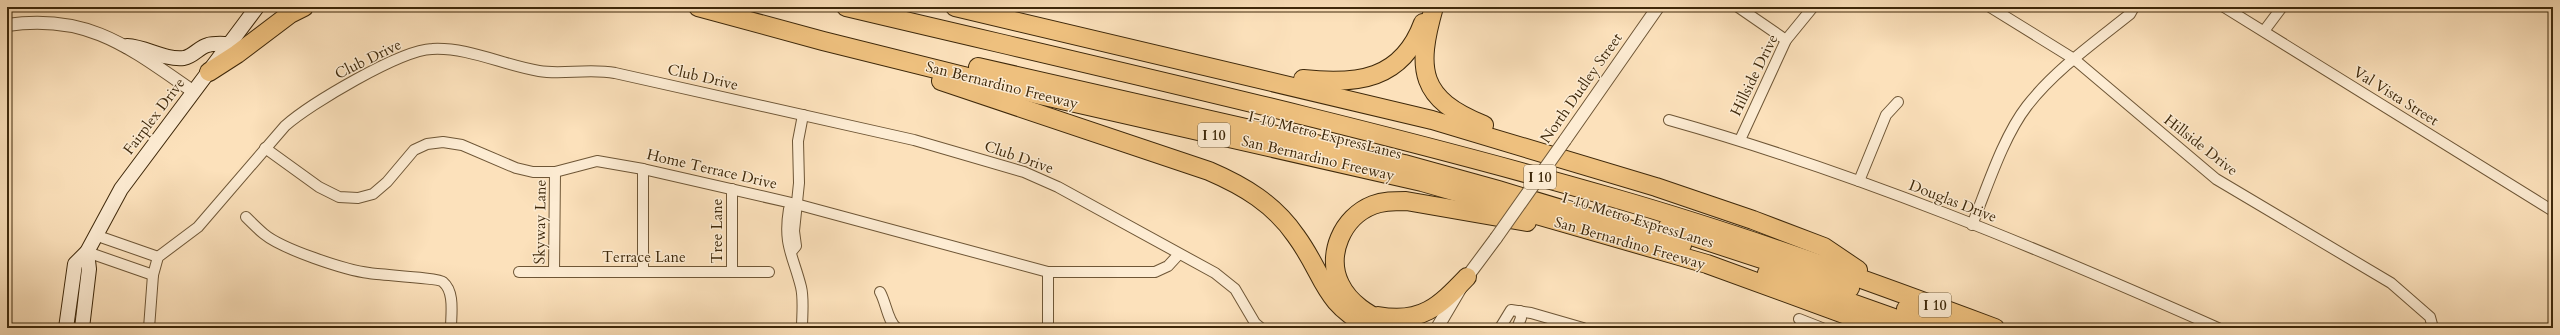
<svg xmlns="http://www.w3.org/2000/svg" width="2560" height="335" font-family="Cardo,serif">
  <style>
    .lines { fill: none; stroke-linecap: round; stroke-linejoin: round }
    .minor-casing { stroke: #6e5636; stroke-width: 12 }
    .tertiary-casing { stroke: #6e5636; stroke-width: 14 }
    .secondary-casing { stroke: #3e280a; stroke-width: 16 }
    .motorway-casing { stroke: #3e280a; stroke-width: 20 }
    .minor { stroke: #fdecd3; stroke-width: 10 }
    .tertiary { stroke: #fdecd3; stroke-width: 12 }
    .secondary { stroke: #fdecd3; stroke-width: 14 }
    .motorway { stroke: #eec07e; stroke-width: 18 }
    .tertiary-bridge-casing { stroke: #6e5636; stroke-width: 14; stroke-linecap: butt }
    .tertiary-bridge { stroke: #fdecd3; stroke-width: 12 }
    .labels { text-anchor: middle; stroke-width: 3; stroke-linejoin: round; paint-order: stroke }
    .shield { fill: #fdecd3; stroke: #776346; stroke-width: 1 }
    .shield-label { font-size: 14px; font-weight: bold; fill: #3e280a }
    .street-label { font-size: 15px; fill: #3e280a; stroke: #fdecd3 }
  </style>
  <rect width="100%" height="100%" fill="#fce1bb"/>
  <filter id="stains"><feTurbulence type="fractalNoise" baseFrequency=".005" numOctaves="4"/><feColorMatrix values="0 0 0 0 .2 0 0 0 0 .09 0 0 0 0 .02 0 0 0 .5 -.17"/></filter>
  <radialGradient id="worn" r=".72"><stop offset=".6" stop-color="#630" stop-opacity="0"/><stop offset="1" stop-color="#630" stop-opacity=".3"/></radialGradient>
  <g class="lines">
    <defs>
      <g id="minor">
        <polyline points="1738,7 1786,40"/>
        <polyline points="1990,7 2074,59 2216,179 2391,283 2430,317 2433,328"/>
        <polyline points="2224,7 2553,211"/>
        <polyline points="2264,31 2282,7"/>
        <path d="M1669,120C1858,173 2040,249 2218,328"/>
        <polyline points="1740,140 1786,40 1813,7"/>
        <polyline points="265,148 319,187 339,197 358,198 373,194 387,182 414,150 427,144 443,142 462,145 516,168 533,172 555,172 597,161 643,169 796,204 1048,272 1155,272 1168,266 1179,254"/>
        <polyline points="643,169 643,272"/>
        <polyline points="1859,181 1886,115 1898,102"/>
        <path d="M796,204L789,209C783,245 793,255 801,287C804,299 802,316 802,328"/>
        <path d="M246,217C252,223 258,229 264,234C282,249 345,270 369,273C380,275 439,278 443,282C455,292 451,314 451,328"/>
        <path d="M1972,225C1987,188 2003,137 2027,106C2055,70 2095,42 2130,14L2134,7"/>
        <polyline points="95,235 158,257"/>
        <polyline points="87,252 153,275"/>
        <polyline points="791,252 796,246 794,231 799,183 798,141 803,115"/>
        <polyline points="519,272 769,272"/>
        <polyline points="554,272 555,172"/>
        <polyline points="732,272 732,189"/>
        <polyline points="1048,272 1048,328"/>
        <path d="M880,292C886,302 888,323 897,328"/>
        <polyline points="1799,319 1822,328"/>
        <path d="M149,328L153,275L158,257L198,227L285,126C310,104 400,50 432,49C468,47 503,65 539,71C562,75 589,68 615,73L914,140L1024,172L1058,187L1215,273L1235,289L1255,323L1261,328"/>
        <polyline points="1500,328 1511,310 1531,313 1583,328"/>
        <polyline points="1517,328 1521,318 1520,311"/>
      </g>
      <g id="tertiary">
        <path d="M7,25C89,13 130,48 194,92"/>
        <polyline points="1565,140 1658,7"/>
        <polyline points="1437,328 1467,277 1496,238"/>
      </g>
      <g id="secondary">
        <path d="M127,46C147,47 163,60 184,58C194,56 199,47 208,45C214,43 223,44 230,44"/>
        <polyline points="66,328 75,264 87,252 121,189 257,7"/>
        <polyline points="82,328 89,269 87,252"/>
      </g>
      <g id="motorway">
        <polyline points="698,7 823,41 1040,95 1422,182 1707,264 1882,328"/>
        <path d="M846,7C1103,68 1361,125 1614,198C1743,235 1869,281 1995,328"/>
        <polyline points="955,7 1432,120 1656,187 1753,220 1824,247 1858,270"/>
        <path d="M1434,7C1416,70 1419,99 1484,125"/>
        <polyline points="978,67 1404,164 1498,190 1682,245"/>
        <polyline points="209,72 237,54 290,14 304,7"/>
        <path d="M1303,79C1357,85 1402,80 1423,23"/>
        <path d="M941,81L1209,171C1244,186 1274,204 1296,236C1326,277 1321,302 1372,328"/>
        <polyline points="1667,228 1850,288"/>
        <polyline points="1767,273 1922,328"/>
        <polyline points="1906,309 1958,328"/>
        <path d="M1378,316C1422,324 1439,306 1467,277"/>
        <path d="M1394,328C1374,317 1351,307 1340,284C1326,255 1342,217 1373,205C1383,201 1394,201 1406,201L1527,222"/>
      </g>
    </defs>
    <use href="#minor" class="minor-casing"/>
    <use href="#tertiary" class="tertiary-casing"/>
    <use href="#secondary" class="secondary-casing"/>
    <use href="#motorway" class="motorway-casing"/>
    <use href="#minor" class="minor"/>
    <use href="#tertiary" class="tertiary"/>
    <use href="#secondary" class="secondary"/>
    <use href="#motorway" class="motorway"/>
    <defs>
      <polyline id="tertiary-bridge" points="1496,238 1565,140"/>
    </defs>
    <use href="#tertiary-bridge" class="tertiary-bridge-casing"/>
    <use href="#tertiary-bridge" class="tertiary-bridge"/>
  </g>
  <g class="labels">
    <g class="shield">
      <rect x="1198" y="123" width="32" height="24" rx="3"/>
      <rect x="1524" y="165" width="32" height="24" rx="3"/>
      <rect x="1919" y="293" width="32" height="24" rx="3"/>
    </g>
    <g class="shield-label">
      <text x="1214" y="140">I 10</text>
      <text x="1540" y="182">I 10</text>
      <text x="1935" y="310">I 10</text>
    </g>
    <g class="street-label">
      <text transform="translate(368 59) rotate(-26)" y="5">Club Drive</text>
      <text transform="translate(1754 75) rotate(-64)" y="5">Hillside Drive</text>
      <text transform="translate(703 77) rotate(13)" y="5">Club Drive</text>
      <text transform="translate(1002 85) rotate(14)" y="5">San Bernardino Freeway</text>
      <text transform="translate(1581 88) rotate(-55)" y="5">North Dudley Street</text>
      <text transform="translate(2396 96) rotate(32)" y="5">Val Vista Street</text>
      <text transform="translate(154 116) rotate(-53)" y="5">Fairplex Drive</text>
      <text transform="translate(1325 135) rotate(14)" y="5">I-10 Metro ExpressLanes</text>
      <text transform="translate(2201 145) rotate(38)" y="5">Hillside Drive</text>
      <text transform="translate(1019 157) rotate(19)" y="5">Club Drive</text>
      <text transform="translate(1318 158) rotate(13)" y="5">San Bernardino Freeway</text>
      <text transform="translate(712 169) rotate(13)" y="5">Home Terrace Drive</text>
      <text transform="translate(1953 201) rotate(21)" y="5">Douglas Drive</text>
      <text transform="translate(1638 220) rotate(17)" y="5">I-10 Metro ExpressLanes</text>
      <text transform="translate(540 222) rotate(-89)" y="5">Skyway Lane</text>
      <text transform="translate(717 231) rotate(-90)" y="5">Tree Lane</text>
      <text transform="translate(1630 243) rotate(16)" y="5">San Bernardino Freeway</text>
      <text x="644" y="262">Terrace Lane</text>
    </g>
  </g>
  <rect width="2560" height="335" fill="none" stroke="#fce1bb" stroke-width="24"/>
  <rect x="8" y="8" width="2544" height="319" fill="none" stroke="#3e280a" stroke-width="2"/>
  <rect x="12" y="12" width="2536" height="311" fill="none" stroke="#3e280a"/>
  <rect width="100%" height="100%" filter="url(#stains)"/>
  <rect width="100%" height="100%" fill="url(#worn)"/>
</svg>
